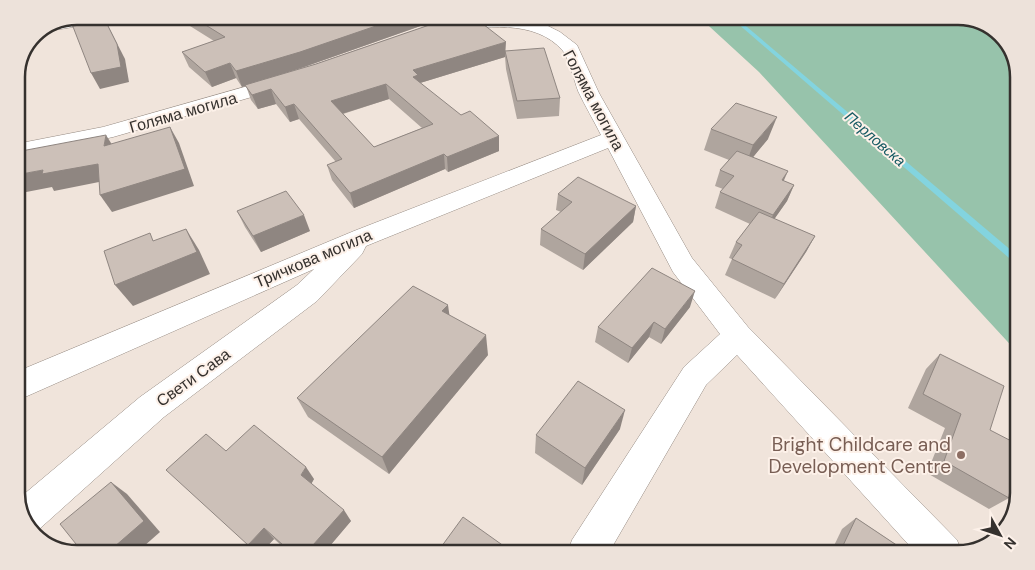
<svg xmlns="http://www.w3.org/2000/svg" width="1035" height="570" font-family="'DM Sans',sans-serif">
  <style>
    .green { fill: #97c3ab }
    .lines { fill: none; stroke-linecap: round; stroke-linejoin: round }
    .stream { fill: #83d4df; fill-rule: evenodd }
    .minor-casing { stroke: #958a82; stroke-width: 1 }
    .minor { fill: #fff; fill-rule: evenodd }
    .wall { fill: #afa59e; fill-rule: evenodd }
    .shaded-wall { fill: #8f8681 }
    .building { fill: #ccc0b8; stroke: #8f8681; fill-rule: evenodd }
    .education-dot { fill: #8d6e63; stroke: #fdf1e9; stroke-width: 2 }
    .labels { text-anchor: middle; stroke-width: 4; stroke-linejoin: round; paint-order: stroke }
    .far-water-label { font-size: 15px; font-style: italic; fill: #165a63; stroke: #fdf1e9 }
    .street-label { font-size: 16px; fill: #35312e; stroke: #fdf1e9 }
    .near-education-label { font-size: 19px; fill: #785e54; stroke: #fdf1e9; text-anchor: end }
    .rim { fill: none; stroke: #35312e; stroke-width: 2.5 }
  </style>
  <rect width="100%" height="100%" fill="#f0e4db"/>
  <polygon class="green" points="698,16 928,16 990,26 1010,46 1019,73 1019,354 759,72"/>
  <g class="lines">
    <polygon class="stream" points="729,16 734,16 1019,257 1019,265 1016,264"/>
    <defs>
      <g id="minor">
        <polygon points="77,16 117,16 115,19 109,21 55,30 49,28"/>
        <path d="M486,17L538,21L560,32L577,45L599,93L692,258L748,327L957,540L962,553L917,554L737,355L706,385L608,554H567L572,540L684,367L720,334L673,272L608,148L366,246L362,254L317,301L164,417L36,532L34,533L25,524L17,500L140,397L297,285L314,269L16,401V372L354,231L601,135C594,121 585,106 578,91C574,80 569,59 563,51C535,18 482,27 445,32L439,31L437,27L439,23L445,22Z"/>
        <polygon points="283,76 290,78 293,82 290,86 113,137 16,158 16,144 103,127"/>
      </g>
    </defs>
    <use href="#minor" class="minor-casing"/>
    <use href="#minor" class="minor"/>
  </g>
  <g class="wall">
    <path d="M174,16H469V18L506,51L560,98L559,116L517,119L506,69L505,57L420,83L499,151L448,172L445,169L354,208L332,180L327,165L336,162L299,119L290,122L276,104L258,109L251,100L246,86L242,87L236,78L212,87L189,67L182,52L214,41ZM438,22L316,64L268,79L304,67L429,23ZM389,99L422,128L374,147L343,114Z"/>
    <polygon points="949,16 958,16 979,22 977,24"/>
    <polygon points="711,129 768,139 753,157 784,181 794,185 787,201 774,219 815,236 806,252 775,299 725,275 732,259 729,258 736,242 750,224 715,208 720,192 723,189 715,186 720,170 729,160 704,150"/>
    <polygon points="558,194 636,206 633,222 583,270 540,245 541,229 561,212 556,210"/>
    <polygon points="237,211 310,231 261,252 245,227"/>
    <polygon points="690,307 661,344 649,337 628,363 595,342 598,327"/>
    <polygon points="940,354 990,430 1009,498 989,509 927,473 945,428 908,408 926,369"/>
    <polygon points="488,355 389,474 308,417 297,398"/>
    <polygon points="620,429 582,485 535,453 536,435"/>
    <polygon points="226,451 314,479 311,484 351,521 323,554 291,554 274,539 260,554"/>
    <polygon points="856,518 910,554 830,554 842,529"/>
  </g>
  <g class="shaded-wall">
    <polygon points="103,16 125,59 129,82 100,89 91,73"/>
    <polygon points="405,16 469,16 469,18 429,23 304,67 242,87 236,71"/>
    <polygon points="506,42 505,57 420,83 413,77 413,70"/>
    <polygon points="230,63 236,78 212,87 205,72"/>
    <polygon points="386,84 389,99 335,116 331,101"/>
    <polygon points="271,89 276,104 258,109 252,95"/>
    <polygon points="294,104 299,119 290,122 285,107"/>
    <polygon points="777,117 768,139 745,167 753,145"/>
    <polygon points="170,127 179,143 194,186 112,212 100,195"/>
    <polygon points="106,135 116,151 104,146"/>
    <polygon points="499,136 499,151 448,172 447,157"/>
    <polygon points="444,154 445,169 354,208 350,193"/>
    <polygon points="98,164 109,180 54,191 52,187 16,194 16,175 43,170"/>
    <polygon points="788,171 781,187 782,180"/>
    <polygon points="794,185 787,201 766,231 773,215"/>
    <polygon points="636,206 633,222 583,270 585,254"/>
    <polygon points="304,215 310,231 261,252 253,236"/>
    <polygon points="186,229 199,250 210,274 133,306 115,285"/>
    <polygon points="815,236 806,252 775,299 784,284"/>
    <polygon points="695,291 690,307 661,344 665,329"/>
    <polygon points="448,305 451,326 442,311"/>
    <polygon points="654,322 649,337 628,363 632,348"/>
    <polygon points="486,335 488,355 389,474 382,457"/>
    <polygon points="625,410 620,429 582,485 585,468"/>
    <polygon points="306,467 314,479 309,488 301,475"/>
    <polygon points="111,482 127,494 160,532 135,554 106,554"/>
    <polygon points="344,510 351,521 323,554 305,554"/>
    <polygon points="264,528 274,539 260,554 258,554 248,545"/>
  </g>
  <g class="building">
    <polygon points="77,16 103,16 117,44 121,67 91,73 70,19"/>
    <polygon points="191,16 405,16 300,52 236,71 230,63 205,72 182,52 225,37"/>
    <path d="M474,17L506,42L413,70L418,75L413,77L461,115L470,111L499,136L447,157L444,154L350,193L327,165L342,159L294,104L285,107L271,89L252,95L245,85L316,64L438,22ZM386,84L433,124L374,147L331,101Z"/>
    <polygon points="544,48 560,98 517,101 505,51"/>
    <polygon points="736,103 777,117 753,145 711,129"/>
    <polygon points="170,127 185,169 100,195 98,164 42,174 43,170 16,175 16,152 106,135 104,146"/>
    <polygon points="737,151 788,171 782,180 794,185 773,215 720,192 734,176 720,170"/>
    <polygon points="578,177 636,206 585,254 541,229 572,202 558,194"/>
    <polygon points="286,191 304,215 253,236 237,211"/>
    <polygon points="759,212 815,236 784,284 732,259 742,245 736,242"/>
    <polygon points="186,229 197,252 115,285 104,251 150,233 153,241"/>
    <polygon points="652,268 695,291 665,329 654,322 632,348 598,327"/>
    <polygon points="413,286 448,305 442,311 486,335 382,457 297,398"/>
    <polygon points="940,354 1004,386 990,430 1019,445 1019,463 1009,498 944,461 961,414 923,394"/>
    <polygon points="578,381 625,410 585,468 536,435"/>
    <polygon points="254,425 306,467 301,475 344,510 305,554 293,554 264,528 248,545 166,470 206,434 226,451"/>
    <polygon points="111,482 144,521 106,554 84,554 60,524"/>
    <polygon points="463,517 515,554 436,554"/>
    <polygon points="856,518 910,554 839,554"/>
  </g>
  <circle class="education-dot" cx="961" cy="455" r="5"/>
  <g class="labels">
    <g class="far-water-label">
      <text transform="translate(875 139) rotate(41)" y="5">Перловска</text>
    </g>
    <g class="street-label">
      <text transform="translate(594 100) rotate(62)" y="6">Голяма могила</text>
      <text transform="translate(183 112) rotate(-16)" y="6">Голяма могила</text>
      <text transform="translate(313 258) rotate(-23)" y="6">Тричкова могила</text>
      <text transform="translate(193 377) rotate(-36)" y="6">Свети Сава</text>
    </g>
    <g class="near-education-label">
      <text x="951" y="451">Bright Childcare and<tspan x="951" dy="22">Development Centre</tspan></text>
    </g>
  </g>
  <path d="M0 0H1035V570H0ZM77 25H958A52 52 0 0 1 1010 77V493A52 52 0 0 1 958 545H77A52 52 0 0 1 25 493V77A52 52 0 0 1 77 25Z" fill="#ede2da" fill-rule="evenodd"/>
  <path class="rim" d="M77 25H958A52 52 0 0 1 1010 77V493A52 52 0 0 1 958 545H77A52 52 0 0 1 25 493V77A52 52 0 0 1 77 25Z"/>
  <g transform="translate(1000 535) rotate(130)" stroke="#fdf1e9" stroke-width="4" paint-order="stroke">
  <path d="M0-4L9 19L0 12L-9 19Z" fill="#35312e"/>
  <text y="-8" font-size="14" font-weight="bold" text-anchor="middle" fill="#35312e">N</text>
  </g>
</svg>
